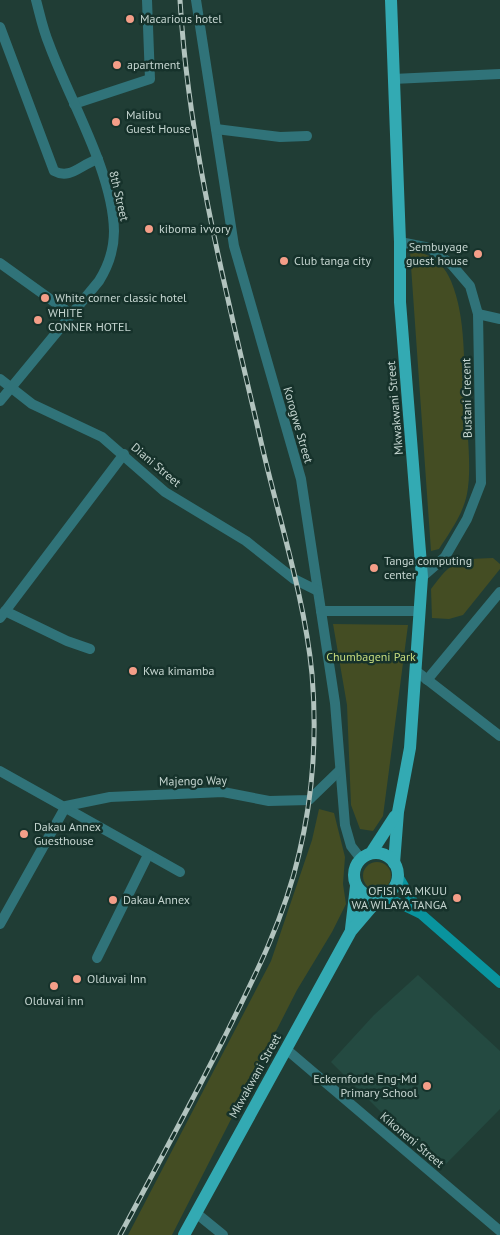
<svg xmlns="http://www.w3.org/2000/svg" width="500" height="1235" font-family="'PT Sans',sans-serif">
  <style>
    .built { fill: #244a41 }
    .green { fill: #444d23 }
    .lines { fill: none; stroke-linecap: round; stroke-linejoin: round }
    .minor { stroke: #307379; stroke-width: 10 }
    .secondary { stroke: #09949e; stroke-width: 10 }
    .primary { stroke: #33aab3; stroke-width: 12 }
    .rail-casing { stroke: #b1c3be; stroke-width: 5 }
    .rail { stroke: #16322b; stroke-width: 3; stroke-dasharray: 9; stroke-linecap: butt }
    .poi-dot { fill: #f49e88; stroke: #16322b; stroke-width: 2 }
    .labels { text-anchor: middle; stroke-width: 5; stroke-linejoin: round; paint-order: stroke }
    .poi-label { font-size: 12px; fill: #c5d5d0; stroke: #16322b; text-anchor: start }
    .street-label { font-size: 12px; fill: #c5d5d0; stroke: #16322b }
    .park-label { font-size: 12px; fill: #c6db7e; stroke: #16322b }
  </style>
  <rect width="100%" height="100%" fill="#203d35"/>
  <polygon class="built" points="418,975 500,1051 500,1109 443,1167 386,1117 331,1062 374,1015"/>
  <g class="green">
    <path d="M410,252C429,251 444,264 451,281C467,319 463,366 466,406C467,433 472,468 467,494C463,514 450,532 439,549L431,551Z"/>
    <path d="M493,558L500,564V569L463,615L449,619L432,618L431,589C452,560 458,559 493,558Z"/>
    <polygon points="333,624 408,625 383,816 373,831 360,829 351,805 347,705"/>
    <polygon points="319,809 334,813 345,857 343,884 346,904 332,932 297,990 172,1235 128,1235 271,961 312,840"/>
    <circle cx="377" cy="876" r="14"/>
  </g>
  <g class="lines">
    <g class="minor">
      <polyline points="196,0 234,246 301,479 335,703 345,825 351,846 361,859"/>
      <path d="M0,27L54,171C70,180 80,165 98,159"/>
      <polyline points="393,79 500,74"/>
      <polyline points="74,104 150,79 147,0"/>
      <polyline points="216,129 280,137 307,136"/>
      <polyline points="400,242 430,248 452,265 470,286 478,314 481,483 467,519 445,557 422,577"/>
      <polyline points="0,263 71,314"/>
      <polyline points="478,314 500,319"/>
      <polyline points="0,379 32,404 102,437 165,492 246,541 294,579 318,591"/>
      <path d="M0,401L99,281C109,265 114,250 114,231C113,172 69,99 49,44C43,30 40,15 36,0"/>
      <polyline points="5,611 67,641 90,649"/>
      <polyline points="321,611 420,611"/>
      <polyline points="0,618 124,454"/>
      <polyline points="416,671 500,736"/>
      <polyline points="427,680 500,592"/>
      <polyline points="0,771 180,872"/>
      <polyline points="0,924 66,806 110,797 223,792 269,801 309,800 339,771"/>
      <polyline points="97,958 148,855"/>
      <polyline points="286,1049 500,1231"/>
      <polyline points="196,1213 223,1235"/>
    </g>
    <g class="secondary">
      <polyline points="398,876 420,913"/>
      <polyline points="384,896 421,914 500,983"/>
    </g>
    <g class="primary">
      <polyline points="391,0 400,242 400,302 422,577 410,748 398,812 394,863"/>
      <circle cx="376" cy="875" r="22"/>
      <polyline points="371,853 395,816"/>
      <polyline points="351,929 356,886"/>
      <polyline points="184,1235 351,931 380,897"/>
    </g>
    <defs>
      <path id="rail" d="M120,1235C155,1170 190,1105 223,1040C253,980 284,920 299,854C313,796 317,733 312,674C305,600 279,519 262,446C228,298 189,152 180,0"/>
    </defs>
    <use href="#rail" class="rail-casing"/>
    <use href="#rail" class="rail"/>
  </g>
  <g class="poi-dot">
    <circle cx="130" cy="19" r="5"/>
    <circle cx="117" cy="65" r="5"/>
    <circle cx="116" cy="122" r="5"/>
    <circle cx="149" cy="229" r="5"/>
    <circle cx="478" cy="254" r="5"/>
    <circle cx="284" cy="261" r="5"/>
    <circle cx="45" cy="298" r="5"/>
    <circle cx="38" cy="320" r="5"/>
    <circle cx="374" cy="568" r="5"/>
    <circle cx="133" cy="671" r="5"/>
    <circle cx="24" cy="834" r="5"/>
    <circle cx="457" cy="898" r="5"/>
    <circle cx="113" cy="900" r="5"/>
    <circle cx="77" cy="979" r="5"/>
    <circle cx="54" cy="986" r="5"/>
    <circle cx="427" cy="1086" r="5"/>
  </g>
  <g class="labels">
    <g class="poi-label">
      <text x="140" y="23">Macarious hotel</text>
      <text x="127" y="69">apartment</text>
      <text x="126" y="119">Malibu<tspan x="126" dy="14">Guest House</tspan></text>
      <text x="159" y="233">kiboma ivvory</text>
      <text x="468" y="251" text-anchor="end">Sembuyage<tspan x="468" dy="14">guest house</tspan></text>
      <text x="294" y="265">Club tanga city</text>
      <text x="55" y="302">White corner classic hotel</text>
      <text x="48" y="317">WHITE<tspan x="48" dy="14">CONNER HOTEL</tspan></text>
      <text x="384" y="565">Tanga computing<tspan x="384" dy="14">center</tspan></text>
      <text x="143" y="675">Kwa kimamba</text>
      <text x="34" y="831">Dakau Annex<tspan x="34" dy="14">Guesthouse</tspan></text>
      <text x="447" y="895" text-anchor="end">OFISI YA MKUU<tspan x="447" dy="14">WA WILAYA TANGA</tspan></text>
      <text x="123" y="904">Dakau Annex</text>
      <text x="87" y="983">Olduvai Inn</text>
      <text x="54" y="1005" text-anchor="middle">Olduvai inn</text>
      <text x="417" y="1083" text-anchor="end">Eckernforde Eng-Md<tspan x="417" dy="14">Primary School</tspan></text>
    </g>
    <g class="street-label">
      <text transform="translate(119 196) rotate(77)" y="4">8th Street</text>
      <text transform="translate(467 398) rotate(-91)" y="4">Bustani Crecent</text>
      <text transform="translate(395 408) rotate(-95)" y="4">Mkwakwani Street</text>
      <text transform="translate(298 425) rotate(74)" y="4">Korogwe Street</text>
      <text transform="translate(156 465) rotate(40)" y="4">Diani Street</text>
      <text transform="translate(193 781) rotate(-1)" y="4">Majengo Way</text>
      <text transform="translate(255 1076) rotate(-61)" y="4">Mkwakwani Street</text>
      <text transform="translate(412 1140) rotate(40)" y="4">Kikoneni Street</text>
    </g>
    <g class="park-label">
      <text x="371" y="661">Chumbageni Park</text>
    </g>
  </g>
</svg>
